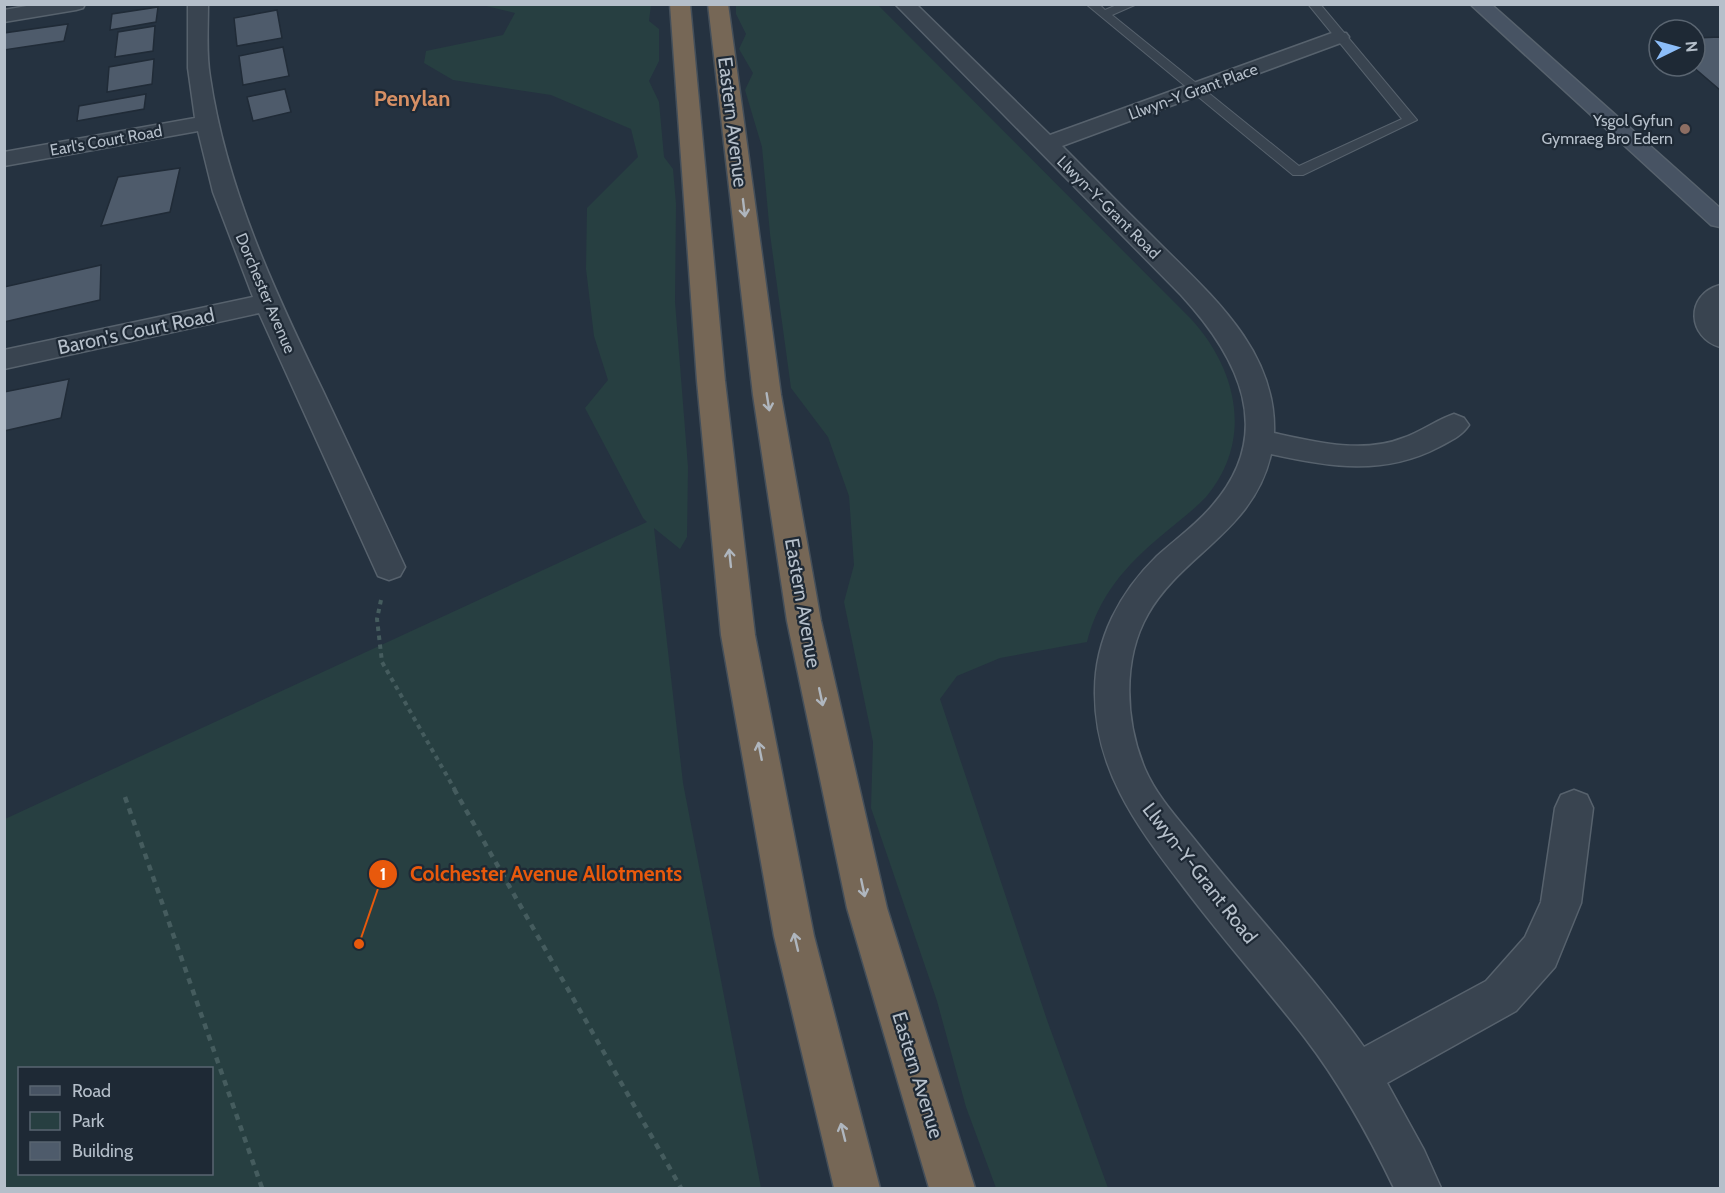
<svg xmlns="http://www.w3.org/2000/svg" width="1725" height="1193" font-family="Cabin,sans-serif">
  <style>
    .green { fill: #273f41; fill-rule: evenodd }
    .building { fill: #4e5b6b; stroke: #202b37; stroke-width: 1.5 }
    .lines { fill: none; stroke-linecap: round; stroke-linejoin: round }
    .lane-casing { stroke: #57626d; stroke-width: 2 }
    .street-casing { stroke: #57626d; stroke-width: 3 }
    .secondary-casing { stroke: #57626d; stroke-width: 3 }
    .highway-casing { stroke: #444f5a; stroke-width: 3 }
    .path-far1 { stroke: #455c5e; stroke-width: 4; stroke-dasharray: 4.5 4.5; stroke-linecap: butt }
    .path { stroke: #455c5e; stroke-width: 4.5; stroke-dasharray: 6 6; stroke-linecap: butt }
    .lane { fill: #394450; fill-rule: evenodd }
    .street { fill: #394450; fill-rule: evenodd }
    .secondary { fill: #475363; fill-rule: evenodd }
    .highway { fill: #766756; fill-rule: evenodd }
    .oneway { stroke: #afb6be }
    .education-dot { fill: #8d6e63; stroke: #1e2935; stroke-width: 2 }
    .labels { text-anchor: middle; stroke-width: 4.5; stroke-linejoin: round; paint-order: stroke }
    .far-street-label { font-size: 16px; fill: #b5bfca; stroke: #1e2935 }
    .far-poi-label { font-size: 16px; fill: #b5bfca; stroke: #1e2935; text-anchor: end }
    .street-label { font-size: 20px; fill: #b5bfca; stroke: #1e2935 }
    .far-district-label { font-size: 22px; font-weight: bold; fill: #d68f64; stroke: #1e2935 }
    .leader { fill: none; stroke: #e8590c; stroke-width: 2 }
    .callout-dot { fill: #e8590c; stroke: #1e2935; stroke-width: 2 }
    .mark-label { font-size: 18px; text-anchor: middle; font-weight: bold; fill: #fff }
    .callout-label { font-size: 21px; text-anchor: middle; font-weight: bold; fill: #e8590c; stroke: #1e2935; stroke-width: 4.5; stroke-linejoin: round; paint-order: stroke }
  </style>
  <rect width="100%" height="100%" fill="#253240"/>
  <g class="green">
    <path d="M482,5H651L649,21L659,29V61L649,81L659,102L664,157L673,169L676,204L675,302L688,467L687,537L680,549L654,528L683,783L761,1188H5V819L647,522L643,518L585,408L608,380L594,336L586,269L587,208L638,157L631,129L551,95L453,80L424,63L426,51L503,35L515,13ZM212,1068V1174H20V1068Z"/>
    <path d="M736,5H878L1191,319C1237,369 1254,440 1206,497C1193,511 1176,523 1161,536C1126,565 1098,597 1087,642L1000,658L957,676L940,699L1047,1020L1108,1188H996L966,1107L937,1001L871,808L873,742L844,602L854,565L849,496L828,437L791,388L770,234L762,147L745,90L753,73L739,49L746,34L736,14Z"/>
  </g>
  <g class="building">
    <polygon points="158,7 156,22 110,30 112,14"/>
    <polygon points="277,10 282,38 237,46 234,18"/>
    <polygon points="68,24 64,41 4,50 4,33"/>
    <polygon points="155,26 153,51 115,57 118,32"/>
    <polygon points="1720,37 1720,90 1692,66 1695,66 1695,42 1698,42 1695,38"/>
    <polygon points="283,47 289,76 243,85 239,56"/>
    <polygon points="154,59 152,84 107,92 109,67"/>
    <polygon points="285,89 291,112 253,121 247,97"/>
    <polygon points="146,94 144,109 77,121 79,106"/>
    <polygon points="180,168 170,212 101,226 118,177"/>
    <polygon points="101,265 100,300 4,322 4,287"/>
    <polygon points="69,379 61,418 4,431 4,392"/>
  </g>
  <g class="lines">
    <defs>
      <polygon id="lane" points="1086,4 1099,4 1105,10 1119,4 1137,4 1112,15 1299,166 1402,119 1308,4 1320,4 1417,120 1303,175 1293,175"/>
      <g id="street">
        <polygon points="38,4 85,4 83,8 76,10 4,22 4,10"/>
        <path d="M188,4H208C208,29 206,53 210,77C226,187 274,290 322,389C350,448 378,508 405,567L400,576L389,580L378,576L259,313L4,369V350L253,297L213,192L198,131L4,166V152L195,118L188,68Z"/>
        <path d="M895,4H916L1050,135L1332,33H1346L1349,37L1346,41L1062,146C1093,177 1124,209 1156,240C1210,294 1277,350 1274,433C1315,442 1363,454 1403,438C1421,432 1436,420 1454,414L1464,418L1469,425C1462,436 1450,441 1439,447C1384,476 1329,467 1271,454C1254,531 1182,554 1148,614C1122,659 1125,722 1145,769C1158,799 1183,824 1203,850C1256,916 1315,978 1364,1047L1486,981L1525,937L1541,902L1555,808L1561,795L1574,790L1587,795L1593,808L1581,903L1555,967L1516,1011L1387,1083L1424,1150L1441,1188H1394C1369,1136 1341,1085 1305,1038C1264,985 1219,935 1179,881C1135,824 1094,767 1095,691C1095,639 1120,592 1157,556C1176,539 1196,525 1212,506C1277,432 1238,357 1181,295Z"/>
        <path d="M1720,285V347C1688,338 1684,295 1720,285Z"/>
      </g>
      <polygon id="secondary" points="1470,4 1491,4 1720,208 1720,227 1711,225"/>
      <g id="highway">
        <polygon points="670,4 690,4 725,381 755,635 814,936 880,1188 834,1188 774,936 721,635 697,381"/>
        <polygon points="708,4 728,4 781,395 821,621 887,908 975,1188 929,1188 847,908 787,621 753,395"/>
      </g>
    </defs>
    <use href="#lane" class="lane-casing"/>
    <use href="#street" class="street-casing"/>
    <use href="#secondary" class="secondary-casing"/>
    <use href="#highway" class="highway-casing"/>
    <polyline class="path-far1" points="381,600 377,619 382,662 455,790"/>
    <g class="path">
      <polyline points="454,789 681,1188"/>
      <polyline points="125,797 262,1188"/>
    </g>
    <use href="#lane" class="lane"/>
    <use href="#street" class="street"/>
    <use href="#secondary" class="secondary"/>
    <use href="#highway" class="highway"/>
  </g>
  <defs><path id="oneway-shaft" d="M-6 0H5M1.5-3L5.5 0L1.5 3" fill="none" stroke-width="1.6" stroke-linecap="round" stroke-linejoin="round" transform="scale(1.5)"/></defs>
  <g class="oneway">
    <use href="#oneway-shaft" transform="translate(744 208) rotate(83)"/>
    <use href="#oneway-shaft" transform="translate(768 402) rotate(81)"/>
    <use href="#oneway-shaft" transform="translate(730 558) rotate(-96)"/>
    <use href="#oneway-shaft" transform="translate(821 697) rotate(78)"/>
    <use href="#oneway-shaft" transform="translate(760 751) rotate(-101)"/>
    <use href="#oneway-shaft" transform="translate(863 888) rotate(78)"/>
    <use href="#oneway-shaft" transform="translate(796 942) rotate(-103)"/>
    <use href="#oneway-shaft" transform="translate(843 1132) rotate(-104)"/>
  </g>
  <circle class="education-dot" cx="1685" cy="129" r="6"/>
  <g class="labels">
    <g class="far-street-label">
      <text transform="translate(1193 91) rotate(-20)" y="6">Llwyn-Y Grant Place</text>
      <text transform="translate(106 140) rotate(-10)" y="6">Earl's Court Road</text>
      <text transform="translate(1109 207) rotate(45)" y="6">Llwyn-Y-Grant Road</text>
      <text transform="translate(266 293) rotate(67)" y="6">Dorchester Avenue</text>
    </g>
    <g class="far-poi-label">
      <text x="1673" y="126">Ysgol Gyfun<tspan x="1673" dy="18">Gymraeg Bro Edern</tspan></text>
    </g>
    <g class="street-label">
      <text transform="translate(733 122) rotate(83)" y="7">Eastern Avenue</text>
      <text transform="translate(136 331) rotate(-12)" y="7">Baron's Court Road</text>
      <text transform="translate(803 603) rotate(80)" y="7">Eastern Avenue</text>
      <text transform="translate(1200 873) rotate(52)" y="7">Llwyn-Y-Grant Road</text>
      <text transform="translate(918 1075) rotate(73)" y="7">Eastern Avenue</text>
    </g>
    <g class="far-district-label">
      <text x="412" y="106">Penylan</text>
    </g>
  </g>
  <path class="leader" d="M359 944L383 874"/>
  <g class="callout-dot">
    <circle cx="359" cy="944" r="6"/>
    <circle cx="383" cy="874" r="15"/>
  </g>
  <g class="mark-label">
    <text x="383" y="880">1</text>
  </g>
  <g class="callout-label">
    <text x="546" y="881">Colchester Avenue Allotments</text>
  </g>
  <rect width="1725" height="1193" fill="none" stroke="#b5bfca" stroke-width="12"/>
  <rect x="18" y="1067" width="195" height="108" fill="#1e2935" stroke="#5a6571" stroke-width="1.5"/>
  <rect x="30" y="1086" width="30" height="9" fill="#475363" stroke="#5a6571" stroke-width="1.5"/>
  <text x="72" y="1097" font-size="18" fill="#b5bfca">Road</text>
  <rect x="30" y="1112" width="30" height="18" fill="#273f41" stroke="#5a6571" stroke-width="1.5"/>
  <text x="72" y="1127" font-size="18" fill="#b5bfca">Park</text>
  <rect x="30" y="1142" width="30" height="18" fill="#4e5b6b" stroke="#5a6571" stroke-width="1.5"/>
  <text x="72" y="1157" font-size="18" fill="#b5bfca">Building</text>
  <g transform="translate(1677 48) rotate(85)"><circle r="28" fill="#1e2935" stroke="#5a6571" stroke-width="1.5"/>
  <path d="M0-4.5L10 22L0 15L-10 22Z" fill="#8cbdf9"/>
  <text y="-9" font-size="16" font-weight="bold" text-anchor="middle" fill="#b5bfca">N</text>
  </g>
</svg>
